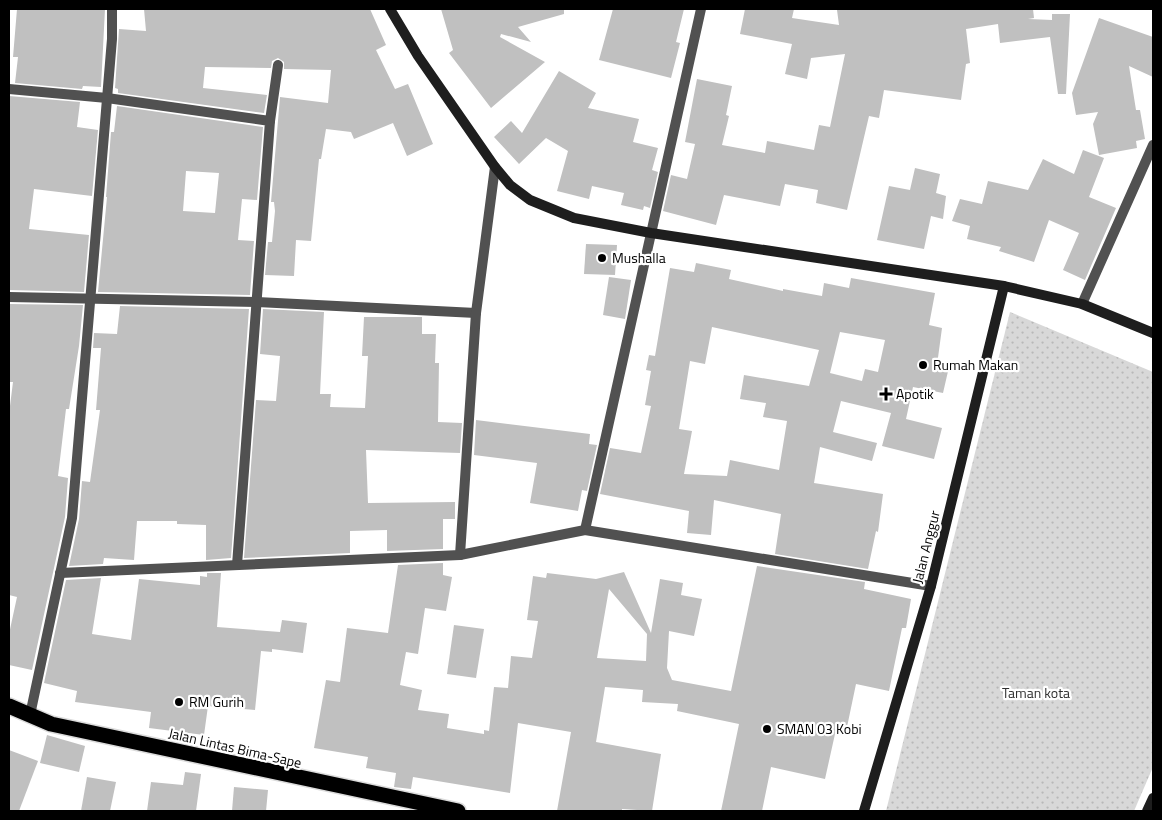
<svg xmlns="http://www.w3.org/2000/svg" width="1162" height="820" font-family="'Titillium Web',sans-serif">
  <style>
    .garden { fill: url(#garden-dots) }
    .building { fill: #c0c0c0; fill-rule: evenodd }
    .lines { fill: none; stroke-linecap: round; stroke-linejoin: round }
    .highway-casing { stroke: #dbdbdb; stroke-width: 18 }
    .street { stroke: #515151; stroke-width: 10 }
    .secondary { stroke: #1e1e1e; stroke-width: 10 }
    .highway { stroke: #000; stroke-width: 15 }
    .poi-dot { fill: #000; stroke: #fff; stroke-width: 2 }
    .labels { text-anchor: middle; stroke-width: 4.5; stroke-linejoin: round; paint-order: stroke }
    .poi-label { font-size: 14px; fill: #000; stroke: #fff; text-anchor: start }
    .street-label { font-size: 14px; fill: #000; stroke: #fff }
    .park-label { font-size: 14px; fill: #2f2f2f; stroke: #fff }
  </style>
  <defs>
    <pattern id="garden-dots" width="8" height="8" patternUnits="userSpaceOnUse" patternTransform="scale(1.25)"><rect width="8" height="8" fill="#d8d8d8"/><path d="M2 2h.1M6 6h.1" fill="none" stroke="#b8b8b8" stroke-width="1.8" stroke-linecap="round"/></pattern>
  </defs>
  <rect width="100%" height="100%" fill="#fff"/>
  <polygon class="garden" points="1010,312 1153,372 1153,767 1134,811 886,811"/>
  <g class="building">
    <polygon points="17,9 105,9 101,87 83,86 82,89 15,83 18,57 13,57"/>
    <polygon points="144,9 370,9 386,45 376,50 395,89 408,84 433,144 407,156 393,123 354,139 351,132 326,129 321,159 319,159 311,241 296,240 294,276 265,275 268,242 272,242 275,211 274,202 271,202 280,97 328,103 331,70 284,69 284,62 278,58 272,61 271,68 205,67 203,88 267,95 264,113 118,93 118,89 115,88 119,29 146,31"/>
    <polygon points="441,9 564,9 564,14 518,27 531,42 501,34 500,37 545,62 491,108 449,53 453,50"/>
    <polygon points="613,9 684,9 676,42 680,43 671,78 599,60"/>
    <polygon points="745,9 794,9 792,18 839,25 837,10 841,9 1033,9 1034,18 1028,19 1052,20 1052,14 1070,14 1066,94 1058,94 1050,37 1000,43 998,24 966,29 970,63 966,64 961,100 884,90 879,118 869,116 847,210 816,203 818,190 785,184 780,206 724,195 716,225 663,211 671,175 687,179 695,144 685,142 697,79 732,86 726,115 729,116 722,145 765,153 767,141 814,150 819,125 830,127 845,54 811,58 807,79 785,74 792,44 740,34"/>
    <polygon points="1099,18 1153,37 1153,77 1129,66 1136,110 1140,110 1145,139 1136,141 1137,148 1099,155 1093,124 1098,112 1076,115 1072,93"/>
    <polygon points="559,71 596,93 588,108 639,119 633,142 658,148 652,170 658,172 650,208 644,206 643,210 621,205 624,193 592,186 589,199 557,191 568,151 546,138 519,164 494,137 511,121 522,133"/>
    <polygon points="9,96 80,102 77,127 98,130 92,196 34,189 29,229 89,235 84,292 9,290"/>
    <path d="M117,106L263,127L257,200L242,199L238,240L254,241L250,295L98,292L107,197H106L111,132H114ZM186,171L219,173L215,213L183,211Z"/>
    <polygon points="1083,150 1104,158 1089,197 1116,208 1085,280 1063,270 1079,233 1049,220 1034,262 999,251 1001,247 967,239 970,226 952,221 960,199 982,204 988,181 1028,190 1043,159 1074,174"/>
    <polygon points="915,168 940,174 936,193 946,196 943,219 931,216 924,249 877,240 889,186 910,190"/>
    <polygon points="586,244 617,245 615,275 584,274"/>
    <path d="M696,263L731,270L729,279L783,291V289L822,296L824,283L849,288L851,278L935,293L929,325L942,328L937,365L949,367L943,393L913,387L906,419L942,428L934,459L882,446L891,413L841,401L833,432L877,443L872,461L820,447L814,483L883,494L878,532L876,531L868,569L775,554L781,514L714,500L711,535L687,533L689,511L600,494L610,448L641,453L651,406L645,405L651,371L646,370L649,355L655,356L670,268L694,272ZM712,327L819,350L809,386L744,375L740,399L766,403L763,417L787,421L779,470L730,460L727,476L684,474L692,431L679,429L690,361L705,364ZM840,332L885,340L878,372L865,369L862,381L830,373Z"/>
    <polygon points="609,277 631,280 625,319 603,315"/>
    <polygon points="9,304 83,305 79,346 69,409 66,409 58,476 68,478 65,517 32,670 9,665 9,634 17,597 9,595 9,414 13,382 9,382"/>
    <polygon points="120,306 249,309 231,558 206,560 206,525 177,524 177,521 137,521 134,560 104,558 103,564 69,566 79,519 82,481 90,482 100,410 96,410 101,348 93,348 94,333 117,334"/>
    <polygon points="263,309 324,312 320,394 331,394 330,407 365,408 368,356 362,356 364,317 422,317 422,334 436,334 435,363 439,363 438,422 462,423 460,453 366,450 368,503 455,502 455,519 443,519 443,549 387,551 387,530 350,531 350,553 244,558 256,400 276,401 280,356 260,354"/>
    <polygon points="476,420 590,434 589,444 597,445 587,491 582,490 578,511 530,503 537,463 474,455"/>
    <path d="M443,563V575L452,577L446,611L425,608L418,654L406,652L400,685L422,690L418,710L449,714L447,728L484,734V730L489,731L494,687L508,688L511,656L532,658L538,621L527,620L533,576L546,578L547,573L596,579L624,572L651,633L660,579L683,583L681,595L702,599L694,636L669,631L667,668L672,680L731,691L757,566L865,582L864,589L911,599L906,628H902L889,691L856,684L847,727L837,725L825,779L771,767L762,811H721L739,724L677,711L678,704L642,702L643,690L605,687L596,742L661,754L652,811L622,809V811H557L571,732L518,723L510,793L413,777L411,789L394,787L396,773L366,768L368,757L314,748L326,680L340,682L347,628L388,633L398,565ZM609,589L647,634L646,661L597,658Z"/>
    <polygon points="207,573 221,573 217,627 280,632 282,620 307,623 303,653 272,649 272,652 261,651 255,710 208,706 204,735 149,728 151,712 75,702 77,691 44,683 66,580 101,578 92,634 131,640 139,579 200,585 200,576 207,577"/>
    <polygon points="454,625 484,629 476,678 447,674"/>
    <polygon points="47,735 85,746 79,772 40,763"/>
    <polygon points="9,750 38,761 19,811 9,811"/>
    <polygon points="185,772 201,774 196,811 147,811 151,782 183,785"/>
    <polygon points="87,777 116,782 110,811 81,811"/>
    <polygon points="234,787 268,790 266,811 232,811"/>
  </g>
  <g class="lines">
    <defs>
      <polyline id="highway" points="9,706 51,724 458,811"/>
    </defs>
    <use href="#highway" class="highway-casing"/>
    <g class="street">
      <polyline points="9,89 107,98 270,121 237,565"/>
      <polyline points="270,121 278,65"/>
      <polyline points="9,297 257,302 476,313"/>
      <polyline points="1082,304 1153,145"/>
      <polyline points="585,530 701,9"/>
      <polyline points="460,555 585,530 931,586"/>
      <polyline points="60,573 460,555 476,313 495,167"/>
      <polyline points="30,715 72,518 112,39 112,9"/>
    </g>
    <g class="secondary">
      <polyline points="390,9 418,56 495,167 510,185 530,200 574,218 651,233 1004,286 1082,304 1153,333"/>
      <polyline points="864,811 931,586 1004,286"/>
      <polyline points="1147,811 1153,798"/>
    </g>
    <use href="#highway" class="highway"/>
  </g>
  <g class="poi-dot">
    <circle cx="602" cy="258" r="5"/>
    <circle cx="923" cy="365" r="5"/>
    <path d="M883.5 386.5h5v5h5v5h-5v5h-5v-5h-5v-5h5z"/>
    <circle cx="179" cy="702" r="5"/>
    <circle cx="767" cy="729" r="5"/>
  </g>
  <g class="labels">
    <g class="poi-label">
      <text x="612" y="263">Mushalla</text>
      <text x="933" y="370">Rumah Makan</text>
      <text x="896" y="399">Apotik</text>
      <text x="189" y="707">RM Gurih</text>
      <text x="777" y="734">SMAN 03 Kobi</text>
    </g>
    <g class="street-label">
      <text transform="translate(926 547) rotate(-76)" y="5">Jalan Anggur</text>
      <text transform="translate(235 748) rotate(13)" y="5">Jalan Lintas Bima-Sape</text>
    </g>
    <g class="park-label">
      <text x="1036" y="698">Taman kota</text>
    </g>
  </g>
  <rect width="1162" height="820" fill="none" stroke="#000000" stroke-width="20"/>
</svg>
